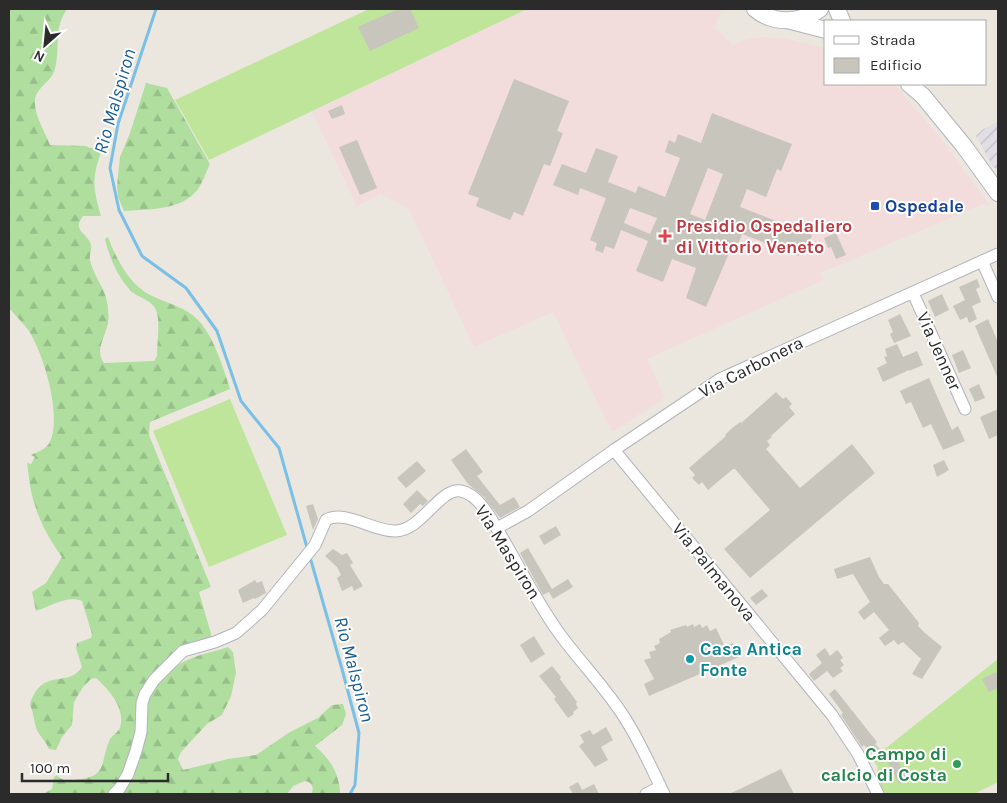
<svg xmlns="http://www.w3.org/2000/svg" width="1007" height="803" font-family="Karla,sans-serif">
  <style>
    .industrial { fill: url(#industrial-furrows) }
    .medical { fill: #f2dddc }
    .forest { fill: url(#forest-firs) }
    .pitch { fill: #bfe59b }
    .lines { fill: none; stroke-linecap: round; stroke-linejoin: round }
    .stream { stroke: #79bfe6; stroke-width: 3 }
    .building { fill: #c8c5bd; fill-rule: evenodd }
    .street-casing { stroke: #b2b3be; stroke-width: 13 }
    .secondary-casing { stroke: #b2b3be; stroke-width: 18 }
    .street { stroke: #fff; stroke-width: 11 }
    .secondary { stroke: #fff; stroke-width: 16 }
    .transit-dot { fill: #1a4fb4; stroke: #fff; stroke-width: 2 }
    .health-dot { fill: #e0444e; stroke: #fff; stroke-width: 2 }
    .culture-dot { fill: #0f9aa8; stroke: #fff; stroke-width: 2 }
    .leisure-dot { fill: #2e9e5b; stroke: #fff; stroke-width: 2 }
    .labels { text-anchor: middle; stroke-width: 4; stroke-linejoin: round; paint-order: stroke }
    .transit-label { font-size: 18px; font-weight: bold; fill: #164399; stroke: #fff; text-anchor: start }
    .health-label { font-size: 18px; font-weight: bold; fill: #be3a42; stroke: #fff; text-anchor: start }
    .street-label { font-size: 18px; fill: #2b2b2b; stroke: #fff }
    .culture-label { font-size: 18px; font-weight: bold; fill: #0d838f; stroke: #fff; text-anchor: start }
    .leisure-label { font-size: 18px; font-weight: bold; fill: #27864d; stroke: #fff; text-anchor: end }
    .water-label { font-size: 19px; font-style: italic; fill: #175d93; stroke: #fff }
  </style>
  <defs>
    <pattern id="industrial-furrows" width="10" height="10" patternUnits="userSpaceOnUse" patternTransform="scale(1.25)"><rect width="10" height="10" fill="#e1dee5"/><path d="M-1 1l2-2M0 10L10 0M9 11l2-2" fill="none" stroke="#c1bfc5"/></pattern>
    <pattern id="forest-firs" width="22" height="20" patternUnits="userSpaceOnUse" patternTransform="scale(1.25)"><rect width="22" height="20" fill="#afde9f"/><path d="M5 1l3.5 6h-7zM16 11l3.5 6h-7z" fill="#97bf89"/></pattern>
  </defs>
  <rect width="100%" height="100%" fill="#ece7de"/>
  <polygon class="industrial" points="998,121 998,169 997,169 993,167 976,136 982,130"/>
  <polygon class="medical" points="527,9 722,9 715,28 733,45 746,39 763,37 787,39 826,48 826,84 894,84 939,136 990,206 984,204 820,273 823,280 647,359 665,398 612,432 553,312 474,347 409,209 381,194 357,206 312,112"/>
  <g class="forest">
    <path d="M11,9H65L66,11C53,29 61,52 54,72C49,83 35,89 35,101C34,115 45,132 50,145L86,146L90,148L103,147C92,176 92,186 101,216H83C71,231 88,233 91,245C92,250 89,255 90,260C92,271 100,282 104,292C108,301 110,318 107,327C104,339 95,351 104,363L154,361L157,356C157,343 160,326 157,313C154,300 140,299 131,291C117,276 110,259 105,239L108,237C116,259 130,285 150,295C166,303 186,307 198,320C213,335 224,369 230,389L150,422L149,435L211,587L199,592L213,641L161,669L137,724L132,758L110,794H14L45,793L52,789L54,777L57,775C62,781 67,781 74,780C109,777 99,764 110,739C113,735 118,732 120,728C126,708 109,690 96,678L91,679L83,687L74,702L72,725L62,737L56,750L49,749C46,741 39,736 36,728C34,720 33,712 30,704C43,666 68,689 82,667L76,648L77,643L91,638L92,634L82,601C68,595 49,607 36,611L32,592L46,583L62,557C51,542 40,523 35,505C30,492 29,477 27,463L31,464L35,457L31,455C38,452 46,449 50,442C62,415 44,355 29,331C23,323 15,315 9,308V11Z"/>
    <path d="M146,83L167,88L210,164C206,172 203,182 198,189C182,211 148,209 124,211L118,197L117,185L120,157L130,133Z"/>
    <path d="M228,647L233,652L236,673L231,696L222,715L207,724L181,752L178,759L183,770L228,759L256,755L290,732L318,718L332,705L343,704L346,714L342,725L315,746C330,759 340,774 340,794H311C315,789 312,782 305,781L293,786L287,794H119C131,779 140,765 143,746C145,735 144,723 145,711C146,693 160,678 174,668C188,656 211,653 228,647Z"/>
  </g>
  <g class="pitch">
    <polygon points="369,9 527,9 209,160 175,100"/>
    <polygon points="230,399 287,535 209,567 153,431"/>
    <polygon points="998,659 998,782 974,794 885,794 876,775 878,767 872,759"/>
  </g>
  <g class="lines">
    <g class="stream">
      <polyline points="156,9 118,124 110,168 119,210 142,256 186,288 217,331 241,401 279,448 308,551"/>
      <polyline points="310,557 342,669 359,733 355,785 350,794"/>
    </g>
  </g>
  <g class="building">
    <polygon points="398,9 410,9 419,28 370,51 358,27"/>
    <polygon points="514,79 569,101 557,131 563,133 550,166 544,164 523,216 514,212 510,220 476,206 479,198 468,194"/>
    <polygon points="342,105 345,114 332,119 328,111"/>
    <path d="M712,113L792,144L781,171L777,169L766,197L747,189L740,207L812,235L807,248L803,246L799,256L742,234L735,253L730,251L706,307L686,298L696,268L672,259L663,282L636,271L648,241L621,230L614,249L605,246L603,253L595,250L597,243L590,240L606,198L580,188L578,195L553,185L562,164L586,173L596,148L618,156L608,182L636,193L638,186L665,197L680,158L665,152L669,140L675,143L678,134L701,143ZM708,168L723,174L705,220L690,214ZM630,208L657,218L650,234L624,223Z"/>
    <polygon points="357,140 377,188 360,195 339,147"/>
    <polygon points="836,233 846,255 836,259 831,247 828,248 824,238"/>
    <polygon points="977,279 980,287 976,289 981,302 972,306 977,319 969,323 967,317 960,320 953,306 965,300 959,287"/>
    <polygon points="942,294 949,310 935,317 928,301"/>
    <polygon points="900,314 911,336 894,343 890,334 893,332 888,320"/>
    <polygon points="988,319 998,342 998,379 975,326"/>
    <polygon points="897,344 903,357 917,351 923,365 909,371 909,370 883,382 877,368 887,363 884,357 887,356 885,349"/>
    <polygon points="963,350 971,368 959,373 952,355"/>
    <polygon points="929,378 952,430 958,426 965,441 943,450 931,424 923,428 911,402 906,404 900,391"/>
    <polygon points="979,384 985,398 975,402 969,389"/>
    <polygon points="776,392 783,399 786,397 792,404 789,407 795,414 771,436 772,437 767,441 770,445 766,449 800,488 852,444 875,473 750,578 724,549 770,510 735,469 733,469 708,490 702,482 699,485 692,478 695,475 689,468 726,436 725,435 731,429 740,422 741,423"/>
    <polygon points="998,409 998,435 989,439 980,417"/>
    <polygon points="466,449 483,472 477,476 500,505 514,497 520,507 500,518 484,497 468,484 451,460"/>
    <polygon points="944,460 949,470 937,477 933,465"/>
    <polygon points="417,461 426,471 406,488 397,478"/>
    <polygon points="417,490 428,501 423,506 420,504 411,513 403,504"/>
    <polygon points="313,504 318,519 313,530 306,506"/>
    <polygon points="556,526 561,535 544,545 539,536"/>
    <polygon points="528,548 552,589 568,579 573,587 553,599 549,592 543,595 520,553"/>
    <polygon points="333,549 342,555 347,553 353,563 350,565 363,586 354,591 352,586 342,591 337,578 341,575 337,567 325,556"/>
    <polygon points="870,557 879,577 884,584 888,584 919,623 918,626 925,633 942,647 922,679 912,674 921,659 903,642 898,645 894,640 885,646 879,638 889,630 874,612 864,620 858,612 870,602 853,574 837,579 834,569"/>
    <polygon points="255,580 257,583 262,581 266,593 255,599 254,598 243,603 238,590"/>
    <polygon points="762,589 768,596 756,605 750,598"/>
    <polygon points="693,624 694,627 700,624 702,628 707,625 710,631 716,628 725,647 733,643 739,657 649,696 644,684 654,679 644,660 651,658 649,652 656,650 654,646 660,643 659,639 671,632 670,630 686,625 687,627"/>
    <polygon points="534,636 545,654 531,663 520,645"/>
    <polygon points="825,648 830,656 837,650 839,652 843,658 840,660 844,665 840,668 843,671 833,678 827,671 814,681 809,674 822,663 816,655"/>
    <polygon points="552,666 561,677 560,679 577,702 576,704 578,708 573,712 574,714 568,718 554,699 556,697 539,676"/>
    <polygon points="996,672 998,677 998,688 989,692 982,679"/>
    <polygon points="835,689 877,742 875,744 882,751 876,756 873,752 871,754 864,745 862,747 841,715 843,713 829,694"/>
    <polygon points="606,727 613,740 601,747 608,760 595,767 579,746 584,742 580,735 590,730 593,735"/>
    <polygon points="895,754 907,779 899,784 886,759"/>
    <polygon points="781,769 794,794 729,794 742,788"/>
    <polygon points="578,782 582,790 594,784 599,794 573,794 569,787"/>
  </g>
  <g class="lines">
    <defs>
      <g id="street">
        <polyline points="982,261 998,297"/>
        <polyline points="913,293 965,409"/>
        <polyline points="614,450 832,715 858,754 878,794"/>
        <polyline points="497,528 528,511 614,450 720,379 998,254"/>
        <path d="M114,794L120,788L128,774L136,751L141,732L142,703L145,694L154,680L183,651L215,642L236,633L262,610L315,545L326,520C345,509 374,532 396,531C422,530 440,487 461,491C478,494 491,518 499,532C519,566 536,601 559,633C580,662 607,689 626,720C641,744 652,769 664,794"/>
        <polyline points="646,794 660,787"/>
      </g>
      <g id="secondary">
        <path d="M755,9C774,25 801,23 820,9"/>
        <polyline points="837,9 842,21"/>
        <polyline points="791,21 826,30"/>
        <polyline points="909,84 923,96 964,146 998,193"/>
      </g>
    </defs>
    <use href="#street" class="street-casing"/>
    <use href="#secondary" class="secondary-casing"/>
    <use href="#street" class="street"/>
    <use href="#secondary" class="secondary"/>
  </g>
  <rect class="transit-dot" x="870" y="201" width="10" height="10" rx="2.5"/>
  <path class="health-dot" d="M662.5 228.5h5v5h5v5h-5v5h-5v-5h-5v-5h5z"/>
  <circle class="culture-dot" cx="690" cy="659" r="5"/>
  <circle class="leisure-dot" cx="957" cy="764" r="5"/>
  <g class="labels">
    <g class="transit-label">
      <text x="885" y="212">Ospedale</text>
    </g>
    <g class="health-label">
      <text x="676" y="232">Presidio Ospedaliero<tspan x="676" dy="21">di Vittorio Veneto</tspan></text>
    </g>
    <g class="street-label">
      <text transform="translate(939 351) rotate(66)" y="6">Via Jenner</text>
      <text transform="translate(751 367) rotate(-27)" y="6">Via Carbonera</text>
      <text transform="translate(508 552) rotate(58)" y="6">Via Maspiron</text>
      <text transform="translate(714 572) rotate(51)" y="6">Via Palmanova</text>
    </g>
    <g class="culture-label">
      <text x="700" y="655">Casa Antica<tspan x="700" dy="21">Fonte</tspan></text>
    </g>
    <g class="leisure-label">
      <text x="947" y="760">Campo di<tspan x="947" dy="21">calcio di Costa</tspan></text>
    </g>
    <g class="water-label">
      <text transform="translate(114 101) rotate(-74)" y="7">Rio Malspiron</text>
      <text transform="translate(355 669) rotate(75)" y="7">Rio Malspiron</text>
    </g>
  </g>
  <rect width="1007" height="803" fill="none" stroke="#2b2b2b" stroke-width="20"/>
  <rect x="824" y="20" width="162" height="65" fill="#ffffff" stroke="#aaaaaa"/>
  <rect x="834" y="36" width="25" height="8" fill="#ffffff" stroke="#aaaaaa"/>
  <text x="870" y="45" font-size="15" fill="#2b2b2b">Strada</text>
  <rect x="834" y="58" width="25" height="15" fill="#c8c5bd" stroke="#aaaaaa"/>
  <text x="870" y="70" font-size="15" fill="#2b2b2b">Edificio</text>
  <g transform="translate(45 45) rotate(207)" stroke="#ffffff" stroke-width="4" paint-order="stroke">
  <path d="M0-4L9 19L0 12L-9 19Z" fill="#2b2b2b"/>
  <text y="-8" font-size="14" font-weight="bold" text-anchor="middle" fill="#2b2b2b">N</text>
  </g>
  <path d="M22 773v8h146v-8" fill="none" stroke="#2b2b2b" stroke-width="2.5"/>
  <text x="30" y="773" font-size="15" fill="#2b2b2b" stroke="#ffffff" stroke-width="4" paint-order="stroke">100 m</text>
</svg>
